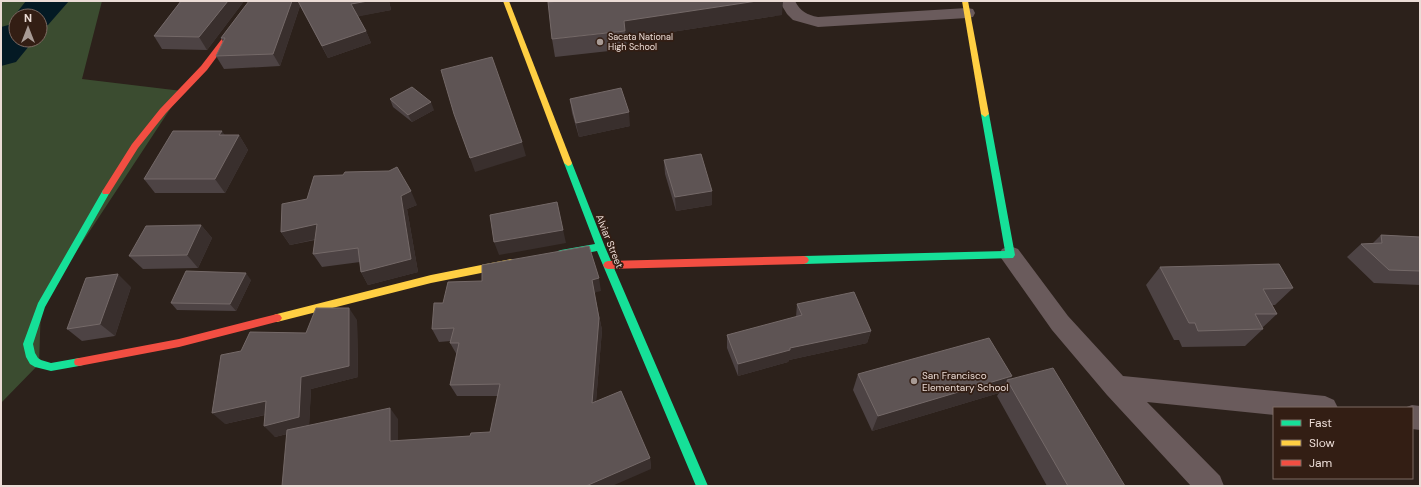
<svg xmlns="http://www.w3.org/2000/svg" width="1421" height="487" font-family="'DM Sans',sans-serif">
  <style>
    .green { fill: #3b4c30; fill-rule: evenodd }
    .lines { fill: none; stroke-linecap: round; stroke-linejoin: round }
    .river { fill: #041a24; fill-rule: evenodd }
    .street { fill: #6a5b5c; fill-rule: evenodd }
    .fast { fill: #16e098; fill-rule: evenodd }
    .slow { fill: #ffcf43; fill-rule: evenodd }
    .jam { fill: #f24e42; fill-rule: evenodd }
    .wall { fill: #4d4344 }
    .shaded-wall { fill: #392f2d }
    .building { fill: #5e5454; stroke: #746968 }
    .poi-dot { fill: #a89b95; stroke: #331e14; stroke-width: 1.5 }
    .labels { text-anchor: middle; stroke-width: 3.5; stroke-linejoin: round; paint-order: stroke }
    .far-poi-label { font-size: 9px; fill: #ebdcd6; stroke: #331e14; text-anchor: start }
    .street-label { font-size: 10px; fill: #ebdcd6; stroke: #331e14 }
    .poi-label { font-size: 10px; fill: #ebdcd6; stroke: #331e14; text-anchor: start }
  </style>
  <rect width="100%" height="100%" fill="#2c211b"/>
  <path class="green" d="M1,1H102L82,79L182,91L41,305L39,364L1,403ZM16,16H40V40H16Z"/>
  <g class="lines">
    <g class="river">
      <polygon points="26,1 69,1 48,25 40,27 40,16 16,16 16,19 14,16"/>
      <polygon points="16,23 16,40 34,40 16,62 1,66 1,27"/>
    </g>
    <g class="street">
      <path d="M779,1H795C800,11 807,15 818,17L967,8L973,9L975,13L973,17L967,18L818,27L793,20L787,14Z"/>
      <polygon points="1010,246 1018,249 1068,316 1123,376 1325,396 1334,400 1338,408 1274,408 1274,415 1147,402 1220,476 1224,486 1191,486 1107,395 1052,330 999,255 1002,249"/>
      <polygon points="1412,405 1420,406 1420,430 1412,429 1412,408 1404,408"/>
    </g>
    <g class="fast">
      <polygon points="985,111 989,114 1015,255 1013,258 804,264 801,263 799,260 801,257 804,256 1005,251 981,114"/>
      <polygon points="568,160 572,163 605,247 708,486 696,486 597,251 561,258 558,257 556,254 558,251 561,250 595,244 564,163"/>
      <polygon points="106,189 110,192 45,307 33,344 35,353 38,358 41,360 51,363 79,358 83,359 84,362 83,365 79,366 51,371 35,367 30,364 26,357 23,344 38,303 103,190"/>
    </g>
    <g class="slow">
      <polygon points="503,1 509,1 572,163 571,165 568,166 564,163"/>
      <polygon points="962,1 968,1 989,114 985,117 981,114"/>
      <polygon points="511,259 514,260 516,263 514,266 511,267 431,283 277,322 274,321 272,318 274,315 277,314 431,275"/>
    </g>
    <g class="jam">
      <polygon points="251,1 258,1 207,70 166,113 138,148 109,194 103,194 102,192 103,190 132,144 160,109 201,66"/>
      <polygon points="804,256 807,257 809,260 807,263 804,264 608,269 605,268 603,265 605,262 608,261"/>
      <polygon points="277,314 280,315 282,318 280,321 179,347 79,366 75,365 74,362 75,359 79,358 179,339"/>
    </g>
  </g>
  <g class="wall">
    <polygon points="181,1 244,1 207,50 162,49 154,36"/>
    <polygon points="249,1 389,1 391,10 358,16 366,31 371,43 328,58 300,6 280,66 224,69 216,56 223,42 221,38"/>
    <polygon points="782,15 626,39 627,49 555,57 552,39"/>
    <polygon points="390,99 434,110 412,122 393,107"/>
    <polygon points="570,99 630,126 579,137 572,113"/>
    <polygon points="225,135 239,135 248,150 225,193 155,193 144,179"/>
    <polygon points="664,160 712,205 676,211 665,174"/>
    <polygon points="343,175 417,205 407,209 418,272 368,285 361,272 360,262 322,267 313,254 315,240 290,245 281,232 307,199"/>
    <polygon points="201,225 212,238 198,268 143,269 129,256"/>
    <polygon points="1381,235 1420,237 1420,285 1374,283 1347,257 1361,244 1373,243"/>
    <polygon points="1160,267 1293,288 1275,305 1272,305 1277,314 1262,328 1263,329 1245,346 1182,347 1179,340 1174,340 1146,285"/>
    <polygon points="251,280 236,311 177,310 171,303"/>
    <polygon points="131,287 115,336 82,341 67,329"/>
    <polygon points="601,291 594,292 602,330 596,401 650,458 651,469 287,434 275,437 265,415 225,424 306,333 357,320 358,377 311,389 309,425 398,419 398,441 470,436 490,432 498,396 457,396 450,385 457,355 450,343 451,341 439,342 432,329"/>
    <polygon points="797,304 871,331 867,343 789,360 788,362 738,376 727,348 727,335 796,317"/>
    <polygon points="858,374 1010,379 1125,486 1047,486 997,396 999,393 872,431 853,390"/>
  </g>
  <g class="shaded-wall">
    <polygon points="228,1 244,1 207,50 199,37"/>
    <polygon points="292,1 298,1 300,6 280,66 273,54"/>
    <polygon points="368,1 389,1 391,10 356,17 351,4"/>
    <polygon points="757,1 783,1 782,15 626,39 624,21"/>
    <polygon points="366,31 371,43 328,58 322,46"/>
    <polygon points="431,102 434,110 412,122 408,115"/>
    <polygon points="629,112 630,126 579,137 576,123"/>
    <polygon points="222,131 232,145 219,135"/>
    <polygon points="239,135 248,150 225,193 215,179"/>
    <polygon points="522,142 526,156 475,172 470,158"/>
    <polygon points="411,191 417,205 407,209 418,272 368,285 361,272 401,196"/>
    <polygon points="712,191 712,205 676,211 675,197"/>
    <polygon points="557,202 566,243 499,255 494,242"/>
    <polygon points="317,224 325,237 290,245 281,232"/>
    <polygon points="201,225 212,238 198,268 187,255"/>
    <polygon points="246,273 251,280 236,311 230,304"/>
    <polygon points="118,274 131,287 115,336 100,324"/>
    <polygon points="599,278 601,291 594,292 602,330 595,414 592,403 592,280"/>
    <polygon points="349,308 357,320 358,377 311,389 309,428 275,437 264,426 301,377"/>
    <polygon points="871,331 867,343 789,360 788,362 738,376 738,364 790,348"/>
    <polygon points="1012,376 1009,382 1007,380 999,393 872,431 878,416"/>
    <polygon points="266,401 277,412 225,424 212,413"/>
    <polygon points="390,408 398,419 398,452 390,441"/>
    <polygon points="650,458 651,469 612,486 586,486"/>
  </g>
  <g class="building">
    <polygon points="181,1 228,1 199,37 154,36"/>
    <polygon points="249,1 292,1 273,54 216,56 225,38 221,38"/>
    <polygon points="298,1 368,1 351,4 366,31 322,46"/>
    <polygon points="561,1 757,1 624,21 625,31 552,39 548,2"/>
    <polygon points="492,57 522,142 470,158 454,114 441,70"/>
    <polygon points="412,87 431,102 408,115 390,99"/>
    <polygon points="621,88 629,112 576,123 570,99"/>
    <polygon points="173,131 222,131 219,135 239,135 215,179 144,179"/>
    <polygon points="701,154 712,191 675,197 664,160"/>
    <polygon points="397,167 411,191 401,196 411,259 361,272 358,248 313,254 317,224 281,232 282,204 307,199 314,176 343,175 345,172 389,171"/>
    <polygon points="557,202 563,230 494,242 490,215"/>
    <polygon points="201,225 187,255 129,256 146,226"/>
    <polygon points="1381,235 1420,237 1420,271 1389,270 1361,244 1382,243"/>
    <polygon points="589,246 599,278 592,280 599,318 592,403 621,391 650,458 586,486 282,486 287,430 390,408 390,441 470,436 471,433 490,432 500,384 450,385 459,343 450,343 454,328 432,329 434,303 443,303 448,282 482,281 482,265"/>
    <polygon points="1279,264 1293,288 1263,289 1277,314 1255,314 1263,329 1198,331 1195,323 1189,323 1160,267"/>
    <polygon points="186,271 246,273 230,304 171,303"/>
    <polygon points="118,274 100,324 67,329 86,278"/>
    <polygon points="854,292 871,331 790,348 790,350 738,364 727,335 802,315 797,304"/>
    <polygon points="316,308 349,308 349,366 301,377 299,417 264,426 266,401 212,413 221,355 241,351 250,332 306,333"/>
    <polygon points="989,338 1012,376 878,416 858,374"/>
    <polygon points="1053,368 1125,486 1068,486 1007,380"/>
  </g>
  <g class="poi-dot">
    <circle cx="600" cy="42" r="4"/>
    <circle cx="914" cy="381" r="4"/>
  </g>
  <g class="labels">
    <g class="far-poi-label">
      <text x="608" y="40">Sacata National<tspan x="608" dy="10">High School</tspan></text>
    </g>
    <g class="street-label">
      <text transform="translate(610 241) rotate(68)" y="4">Alviar Street</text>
    </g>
    <g class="poi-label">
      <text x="922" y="379">San Francisco<tspan x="922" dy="12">Elementary School</tspan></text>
    </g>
  </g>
  <rect width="1421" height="487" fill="none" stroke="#ebdcd6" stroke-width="4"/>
  <rect x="1273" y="407" width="140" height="72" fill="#331e14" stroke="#7d6a62"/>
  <rect x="1281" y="420" width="20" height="6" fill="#16e098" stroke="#7d6a62"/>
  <text x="1309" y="427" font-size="12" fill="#ebdcd6">Fast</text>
  <rect x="1281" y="440" width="20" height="6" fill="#ffcf43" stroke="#7d6a62"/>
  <text x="1309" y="447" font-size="12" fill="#ebdcd6">Slow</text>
  <rect x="1281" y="460" width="20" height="6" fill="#f24e42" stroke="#7d6a62"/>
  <text x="1309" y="467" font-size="12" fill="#ebdcd6">Jam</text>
  <g transform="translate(28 28)"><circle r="19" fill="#331e14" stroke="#7d6a62"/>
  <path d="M0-3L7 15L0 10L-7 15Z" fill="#a89b95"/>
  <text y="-6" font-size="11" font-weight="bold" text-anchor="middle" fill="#ebdcd6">N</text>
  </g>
</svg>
